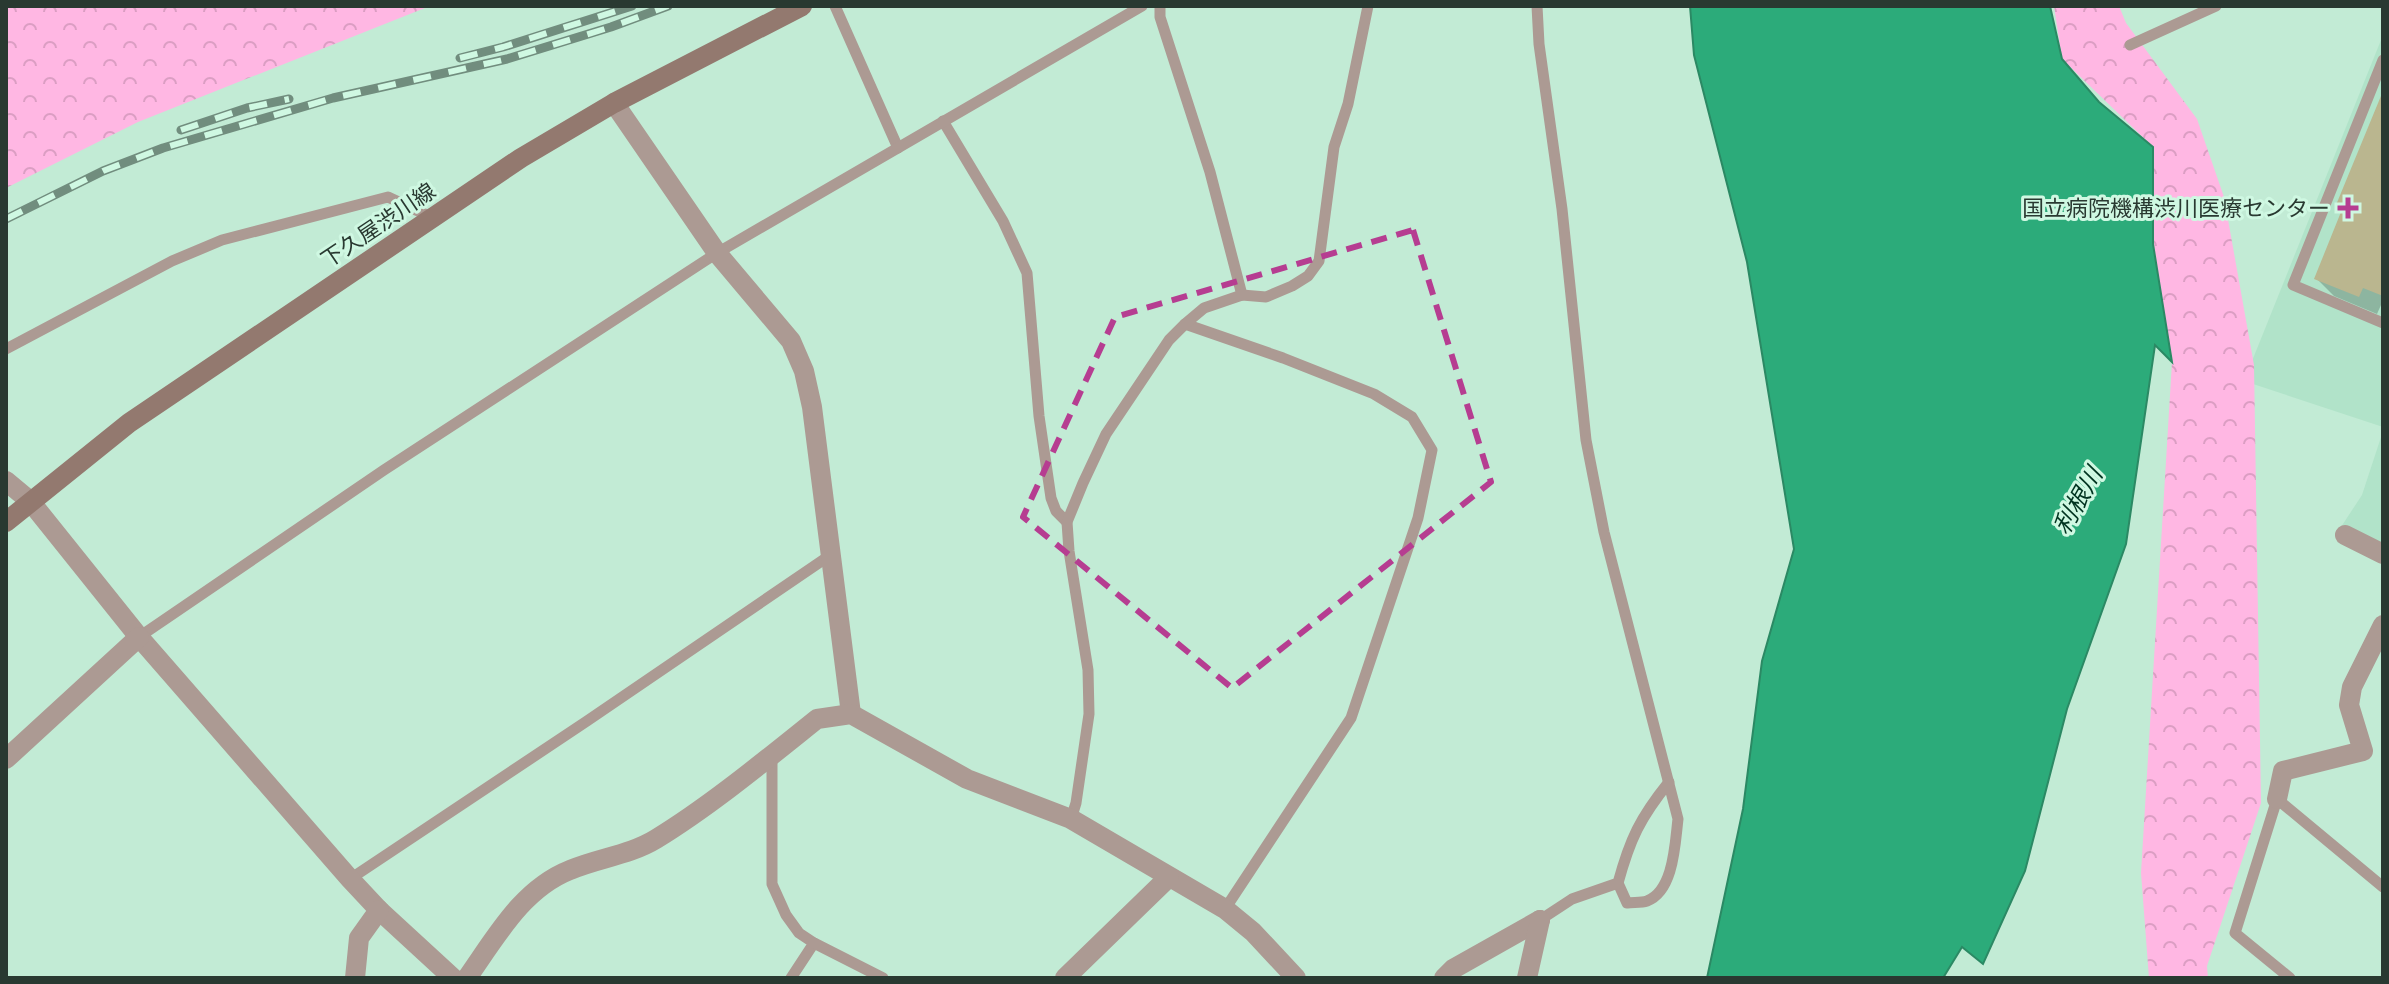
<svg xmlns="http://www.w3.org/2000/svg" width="2389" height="984" font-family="'Nunito Sans','Noto Sans JP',sans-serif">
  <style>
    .built { fill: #b1e3c9 }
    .forest { fill: url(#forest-crowns) }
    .water { fill: #2cab7a; stroke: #2b8964; stroke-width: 2 }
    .shadow { fill: #0003 }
    .building { fill: #bab68f }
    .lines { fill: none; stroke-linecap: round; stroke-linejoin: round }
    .service { stroke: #ac9a93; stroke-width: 11 }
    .minor { stroke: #ac9a93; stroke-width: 20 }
    .secondary { stroke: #93796f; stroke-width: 20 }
    .rail-casing { stroke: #718d7e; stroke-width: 9 }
    .rail { stroke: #cff8e2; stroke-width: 6; stroke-dasharray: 18; stroke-linecap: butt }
    .marked { fill: none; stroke: #b63d91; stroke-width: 6; stroke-dasharray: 16 10; stroke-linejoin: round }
    .poi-dot { fill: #b63d91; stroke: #cff8e2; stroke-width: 3 }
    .labels { text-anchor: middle; stroke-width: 6; stroke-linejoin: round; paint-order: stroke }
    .poi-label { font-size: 22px; fill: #293931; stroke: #cff8e2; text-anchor: end }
    .street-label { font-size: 22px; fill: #293931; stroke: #cff8e2 }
    .water-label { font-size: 24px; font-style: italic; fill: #003420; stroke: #cff8e2 }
  </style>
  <defs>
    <pattern id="forest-crowns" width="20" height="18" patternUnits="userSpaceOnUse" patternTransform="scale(2)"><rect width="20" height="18" fill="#ffb7e3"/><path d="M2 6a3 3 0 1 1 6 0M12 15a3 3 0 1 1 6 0" fill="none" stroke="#db9ec3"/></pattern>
  </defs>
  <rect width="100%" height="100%" fill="#c2ebd5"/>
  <g class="built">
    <polygon points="2383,35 2383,427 2244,381"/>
    <polygon points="2383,431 2383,546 2341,527 2362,495"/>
  </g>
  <g class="forest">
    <polygon points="6,6 430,6 138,122 6,188"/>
    <polygon points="2054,6 2119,6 2126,23 2197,119 2224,197 2254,365 2261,803 2207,966 2208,978 2149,978 2141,873 2172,362 2153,244 2153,147 2062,59"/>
  </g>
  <polygon class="water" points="1690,6 2050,6 2062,59 2099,102 2153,147 2153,244 2172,362 2155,345 2126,544 2067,709 2025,871 1983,964 1962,947 1943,978 1707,978 1743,809 1762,661 1794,549 1747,262 1694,55"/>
  <polygon class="shadow" points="2383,95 2383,306 2381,305 2377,314 2334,296 2316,278 2344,210 2339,204"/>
  <polygon class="building" points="2383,91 2383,296 2363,288 2359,297 2314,279 2343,207 2336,205"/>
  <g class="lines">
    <g class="service">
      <polyline points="835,6 898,148"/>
      <polyline points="1160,6 1160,17 1210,172 1242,295"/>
      <path d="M1537,6L1539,44L1562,209L1586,440L1604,532L1678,819C1675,843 1674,891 1647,901C1641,903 1633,902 1627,903L1618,883"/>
      <polyline points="2130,45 2216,6"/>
      <polyline points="2383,60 2293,285 2383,323"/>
      <polyline points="943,121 1003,221 1027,273 1039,416 1051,498 1056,511 1067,522"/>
      <polyline points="1185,324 1283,358 1374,394 1412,417 1432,450 1418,518 1351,718 1225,909"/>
      <polyline points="6,349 172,261 222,240 388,197 431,217"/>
      <polyline points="139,637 384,470 717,253 1142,6"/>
      <polyline points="772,755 772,884 786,915 799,933 814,943 791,978"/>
      <polyline points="1071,819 1076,803 1089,714 1088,670 1069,551 1067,522 1083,483 1106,434 1169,340 1185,324 1204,308 1242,295 1266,297 1292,286 1308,276 1319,261 1334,147 1348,104 1368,6"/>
      <polyline points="350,879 587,721 829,556"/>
      <path d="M1540,920L1572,899L1618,883C1630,839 1640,818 1669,782"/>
      <polyline points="814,943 883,978"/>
      <polyline points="2290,978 2235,933 2277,799 2383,887"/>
    </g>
    <g class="minor">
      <polyline points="614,103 717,253 791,341 804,371 812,407 851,714"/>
      <polyline points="6,481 30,501 139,637 350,879 379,910 453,978"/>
      <polyline points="2345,535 2383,554"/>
      <polyline points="6,759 139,637"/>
      <polyline points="2277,799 2283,771 2363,751 2349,705 2352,687 2383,625"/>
      <polyline points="355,978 359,938 379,910"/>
      <path d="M467,978C496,937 522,889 570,870C598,858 630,855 656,839C710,806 767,759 817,719L851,714L967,779L1071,819L1225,909L1253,932L1296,978"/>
      <polyline points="1065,978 1169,877"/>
      <polyline points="1444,978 1453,969 1540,920"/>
      <polyline points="1527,978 1540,920"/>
    </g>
    <polyline class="secondary" points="6,522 129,423 521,158 614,103 802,6"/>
    <defs>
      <g id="rail">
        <polyline points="460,58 503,47 632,6"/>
        <polyline points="181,130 247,108 289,99"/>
        <polyline points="6,219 103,171 163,148 333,98 507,59 611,27 668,6"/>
      </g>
    </defs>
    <use href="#rail" class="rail-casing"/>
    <use href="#rail" class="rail"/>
  </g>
  <path class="marked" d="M1413,230L1491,482L1232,688L1023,517L1115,317Z"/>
  <path class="poi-dot" d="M2344 196h8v8h8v8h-8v8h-8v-8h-8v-8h8z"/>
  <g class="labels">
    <g class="poi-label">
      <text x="2330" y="216">国立病院機構渋川医療センター</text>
    </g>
    <g class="street-label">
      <text transform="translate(378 225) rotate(-34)" y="8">下久屋渋川線</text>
    </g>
    <g class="water-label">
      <text transform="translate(2078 501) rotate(-60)" y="8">利根川</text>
    </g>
  </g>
  <rect width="2389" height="984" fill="none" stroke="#293931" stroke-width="16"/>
</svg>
